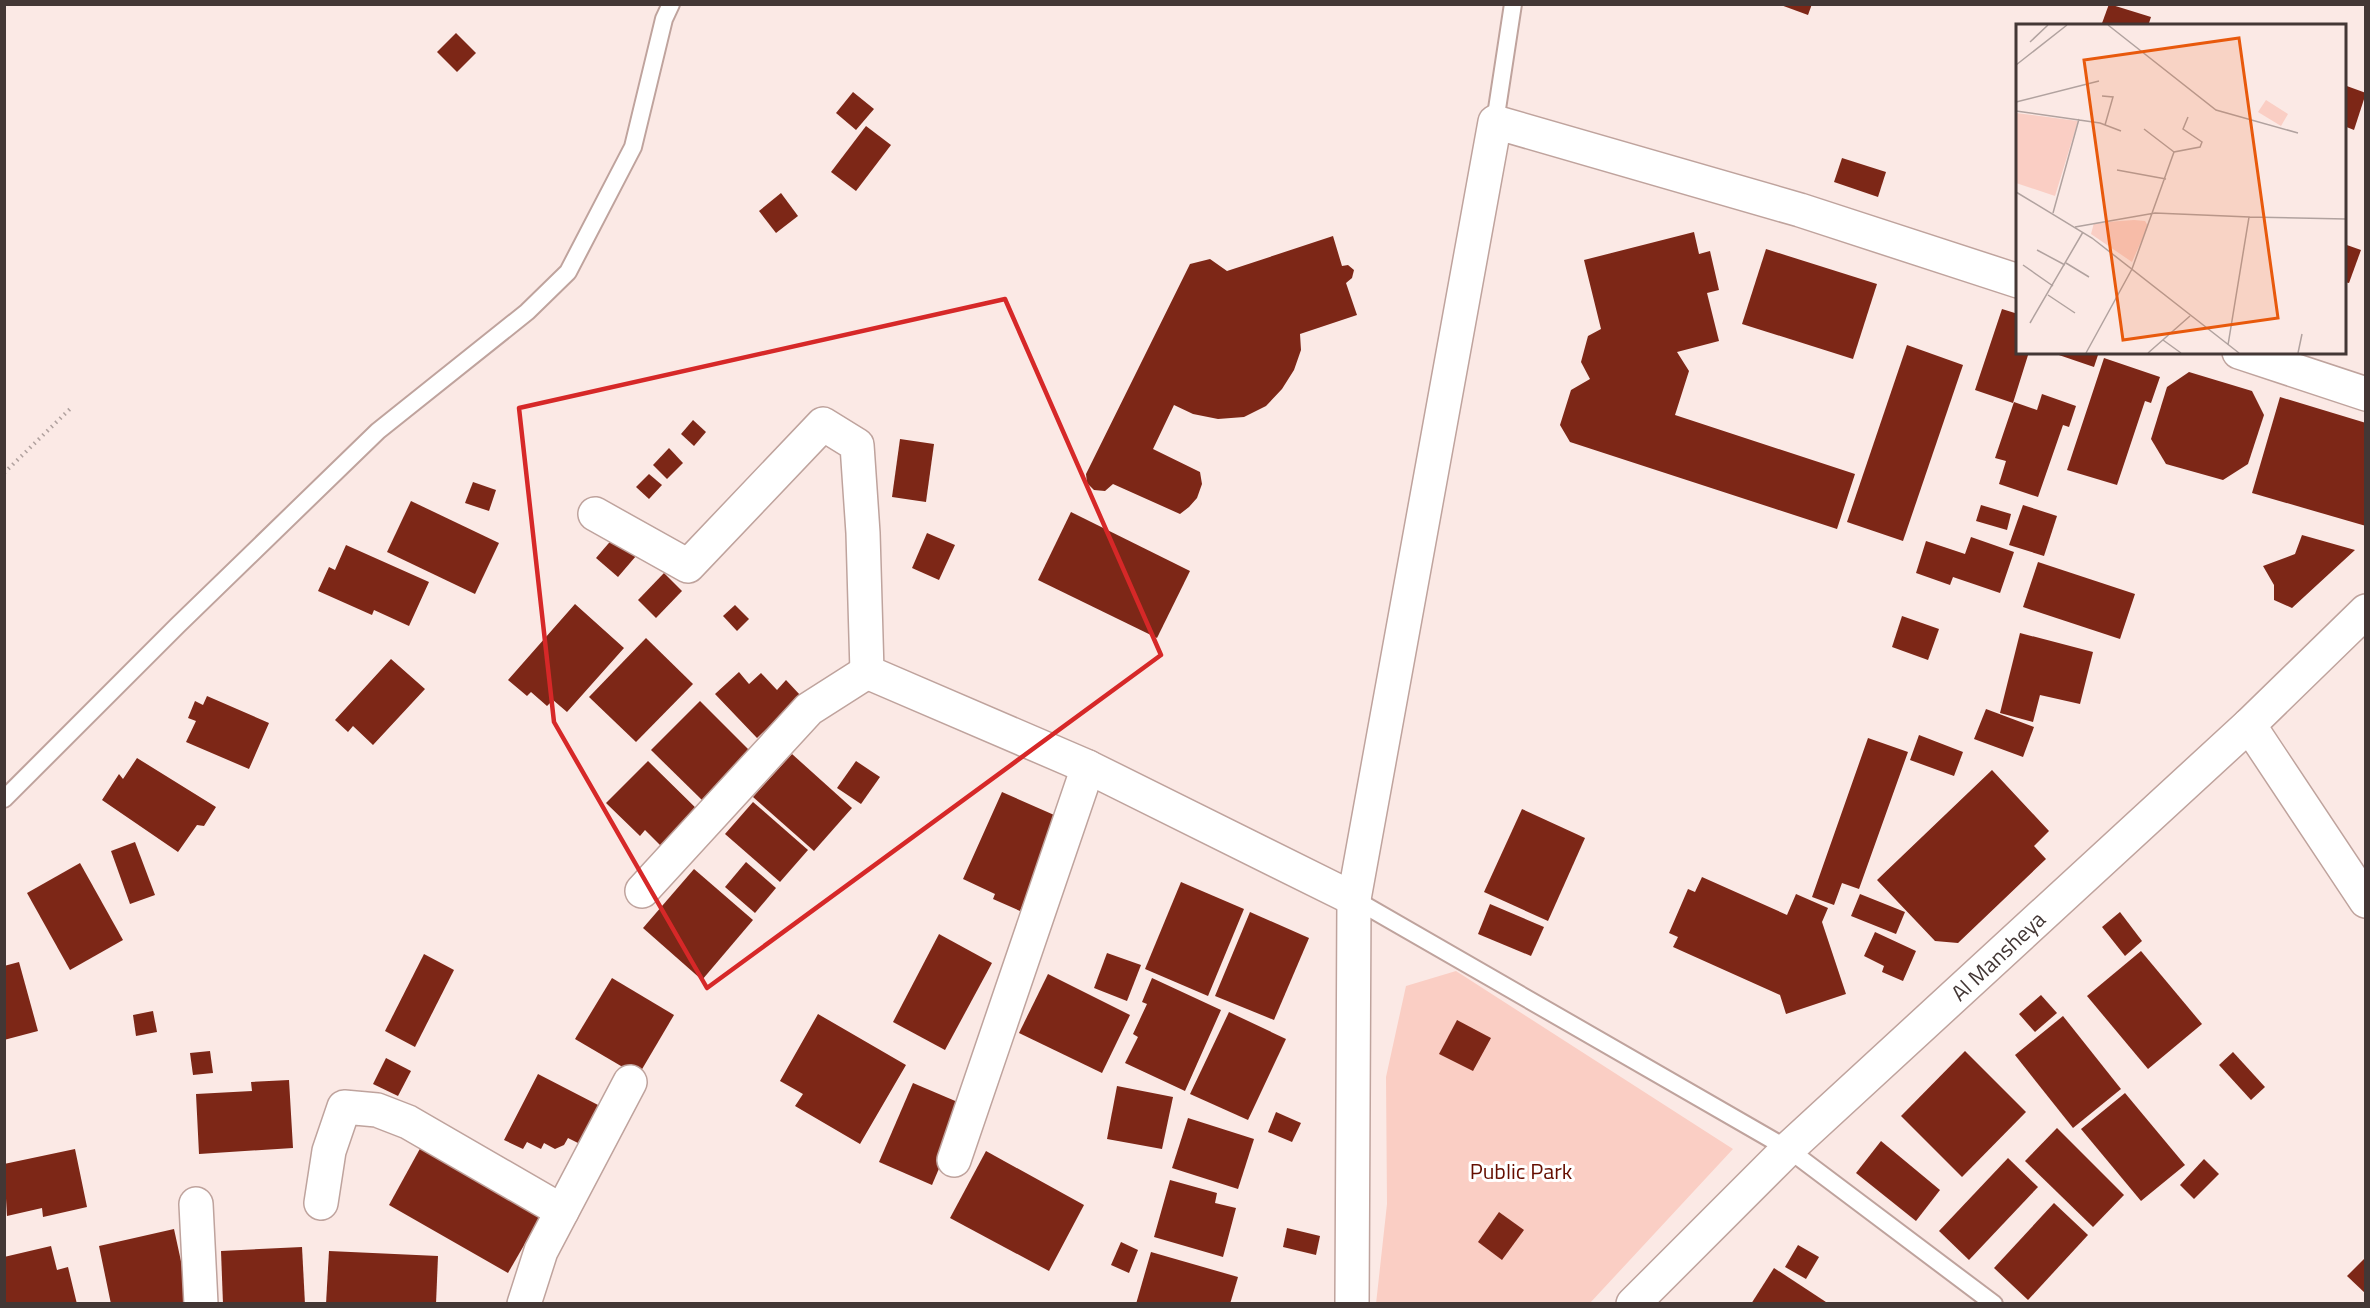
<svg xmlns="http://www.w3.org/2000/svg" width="2370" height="1308" font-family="'Titillium Web',sans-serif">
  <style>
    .green { fill: #facec4 }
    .building { fill: #7d2717 }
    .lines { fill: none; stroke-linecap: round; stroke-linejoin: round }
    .service-casing { stroke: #bfa39d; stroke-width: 20 }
    .minor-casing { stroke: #bfa39d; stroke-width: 36 }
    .path { stroke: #b0a19e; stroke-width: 4; stroke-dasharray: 1.5 4.5; stroke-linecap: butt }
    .service { stroke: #fff; stroke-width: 16 }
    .minor { stroke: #fff; stroke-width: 33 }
    .marked { fill: none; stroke: #d62828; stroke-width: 4.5; stroke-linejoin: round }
    .labels { text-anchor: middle; stroke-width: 6; stroke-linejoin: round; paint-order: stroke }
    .street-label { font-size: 22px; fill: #433735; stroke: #fff }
    .park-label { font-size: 22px; fill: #650e00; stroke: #fff }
    .inset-road { fill: none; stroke: #b1a29f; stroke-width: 1.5 }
    .view { fill: #e8590c; fill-opacity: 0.15; stroke: #e8590c; stroke-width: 3 }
    .inset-edge { fill: none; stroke: #433735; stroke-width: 3 }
  </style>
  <rect width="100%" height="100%" fill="#fbe9e5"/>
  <polygon class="green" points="1456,971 1733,1149 1590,1303 1376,1304 1387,1204 1386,1077 1406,986"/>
  <g class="building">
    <polygon points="1778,4 1812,4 1808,15"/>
    <polygon points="2109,4 2151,17 2148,26 2101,26"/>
    <polygon points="456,33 476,53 457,72 437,52"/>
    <polygon points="2344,85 2366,93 2354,130 2344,126"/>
    <polygon points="853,92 874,109 856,130 836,113"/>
    <polygon points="866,126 891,145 856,191 831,172"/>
    <polygon points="1842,158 1886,172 1878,197 1834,182"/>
    <polygon points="781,193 798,216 776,233 759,211"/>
    <polygon points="1694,232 1699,254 1710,251 1719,290 1707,293 1719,341 1677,352 1689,371 1675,415 1855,474 1837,529 1570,442 1560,425 1571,390 1590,379 1581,362 1588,336 1601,329 1584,260"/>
    <polygon points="1333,236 1342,266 1348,265 1354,270 1352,278 1346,283 1357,315 1300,334 1301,350 1294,370 1282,389 1266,406 1244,417 1218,419 1193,414 1174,405 1153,449 1200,472 1202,484 1197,498 1189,507 1180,514 1113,484 1105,491 1094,490 1087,483 1086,474 1190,264 1210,259 1227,271"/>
    <polygon points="2344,244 2361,250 2349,283 2344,282"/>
    <polygon points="1766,249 1877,284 1853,359 1742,324"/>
    <polygon points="2002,309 2018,314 2018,352 2029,352 2013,403 1975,390"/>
    <polygon points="1907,345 1963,365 1903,541 1847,522"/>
    <polygon points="2050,352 2099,352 2094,367"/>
    <polygon points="2104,358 2160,377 2151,403 2145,401 2117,485 2067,470"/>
    <polygon points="2189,372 2252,391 2264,415 2248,464 2223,480 2166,464 2151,439 2167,387"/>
    <polygon points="2042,394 2076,406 2069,427 2063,425 2038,497 1999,484 2006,461 1995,458 2014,402 2037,410"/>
    <polygon points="2280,397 2366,423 2366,526 2252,493"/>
    <polygon points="693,420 706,432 694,446 681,434"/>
    <polygon points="900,439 934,444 926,502 892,497"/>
    <polygon points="669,448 683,463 667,479 653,465"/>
    <polygon points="649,474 662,485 649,499 636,487"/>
    <polygon points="473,482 496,490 489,511 465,503"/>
    <polygon points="411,501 499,543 475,594 387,552"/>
    <polygon points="1981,505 2011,514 2007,530 1976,521"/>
    <polygon points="2023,505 2057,516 2044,556 2009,545"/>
    <polygon points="1071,512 1190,571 1157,638 1038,580"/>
    <polygon points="927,533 955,545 939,580 912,568"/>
    <polygon points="2302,535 2355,550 2292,608 2274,600 2274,585 2263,566 2295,554"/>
    <polygon points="614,537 636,556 618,577 596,558"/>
    <polygon points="1971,537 2014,552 2000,593 1953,577 1950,585 1916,573 1926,541 1965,554"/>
    <polygon points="346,545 429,582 409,626 374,610 372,615 318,591 329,567 335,570"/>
    <polygon points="2038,562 2135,594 2120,639 2023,607"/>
    <polygon points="664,573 682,591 656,618 638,600"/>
    <polygon points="575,604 624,648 567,712 553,700 547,706 531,692 527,696 508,680"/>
    <polygon points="735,605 749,619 737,631 723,616"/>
    <polygon points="1902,616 1939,629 1928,660 1892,647"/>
    <polygon points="2020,633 2093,652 2080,704 2040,695 2033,722 2000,713"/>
    <polygon points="646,638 693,684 636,742 589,697"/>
    <polygon points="391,659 425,689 373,745 353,726 348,732 335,720"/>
    <polygon points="739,672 749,684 761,673 777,690 786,680 801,696 757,738 715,694"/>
    <polygon points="207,696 269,723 249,769 186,742 196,721 188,718 195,701 203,705"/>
    <polygon points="700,701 750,751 702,800 651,750"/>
    <polygon points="1986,709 2034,727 2023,757 1974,739"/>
    <polygon points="1919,735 1963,752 1954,776 1910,760"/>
    <polygon points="1868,738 1908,752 1859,889 1842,883 1834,905 1812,897"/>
    <polygon points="792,754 852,808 814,851 753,797"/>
    <polygon points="137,758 216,807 204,826 197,825 178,852 102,800 119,774 123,779"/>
    <polygon points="648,761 704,816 668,853 645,830 640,836 606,803"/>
    <polygon points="856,761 880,777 861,804 837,788"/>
    <polygon points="1992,770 2049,831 2034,846 2046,859 1958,943 1935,941 1877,880"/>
    <polygon points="1002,792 1061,818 1020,911 993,899 995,894 963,879"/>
    <polygon points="753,802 808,850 780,882 725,834"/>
    <polygon points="1522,809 1585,838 1548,921 1484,892"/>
    <polygon points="135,842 155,895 130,904 111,851"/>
    <polygon points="746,862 776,888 755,913 725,887"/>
    <polygon points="80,863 123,940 70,970 27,893"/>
    <polygon points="694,869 753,920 702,980 643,928"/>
    <polygon points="1702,877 1787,915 1796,894 1828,908 1822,922 1846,994 1786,1014 1780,995 1673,947 1678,937 1669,933 1688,889 1695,892"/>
    <polygon points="1181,882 1244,909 1208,996 1145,969"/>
    <polygon points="1860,894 1905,912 1896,934 1851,916"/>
    <polygon points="1490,904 1544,927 1531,956 1478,934"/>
    <polygon points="1250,912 1309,938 1274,1020 1215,996"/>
    <polygon points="2120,912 2142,941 2125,956 2102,927"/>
    <polygon points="1875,932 1916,951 1903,981 1882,972 1884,966 1864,956"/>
    <polygon points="939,934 992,963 945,1050 893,1022"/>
    <polygon points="2141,951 2202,1024 2148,1069 2087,996"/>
    <polygon points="1107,953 1141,965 1127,1001 1094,988"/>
    <polygon points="424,954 454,970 415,1047 385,1031"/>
    <polygon points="19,962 38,1031 4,1040 4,966"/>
    <polygon points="1048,974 1130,1015 1102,1073 1019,1033"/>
    <polygon points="612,978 674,1015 638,1076 575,1039"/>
    <polygon points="1152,978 1221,1010 1185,1091 1125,1063 1138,1037 1133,1034 1147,1004 1142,1002"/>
    <polygon points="2041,995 2057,1013 2035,1032 2019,1014"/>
    <polygon points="153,1011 157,1032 136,1036 133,1015"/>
    <polygon points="1229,1012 1286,1039 1248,1120 1190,1094"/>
    <polygon points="818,1014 906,1065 860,1144 795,1106 803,1094 780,1081"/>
    <polygon points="2063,1016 2121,1089 2073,1128 2015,1055"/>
    <polygon points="1457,1020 1491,1038 1473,1071 1439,1054"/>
    <polygon points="210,1051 213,1073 193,1075 190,1053"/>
    <polygon points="1965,1051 2026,1112 1962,1177 1901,1116"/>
    <polygon points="2233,1052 2265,1087 2251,1100 2219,1065"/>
    <polygon points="386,1058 411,1071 398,1096 373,1084"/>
    <polygon points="538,1074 600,1106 580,1144 568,1138 564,1145 555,1149 544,1143 541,1149 527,1142 523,1149 504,1140"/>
    <polygon points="289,1080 293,1148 199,1154 196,1094 252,1091 251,1082"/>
    <polygon points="913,1083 960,1103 949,1145 932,1185 879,1162"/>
    <polygon points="1117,1086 1173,1097 1162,1149 1107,1139"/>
    <polygon points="2125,1093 2185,1165 2141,1201 2081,1129"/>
    <polygon points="1276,1112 1301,1123 1292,1142 1268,1132"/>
    <polygon points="1188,1118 1254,1139 1238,1189 1172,1168"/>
    <polygon points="2057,1128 2124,1195 2093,1227 2025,1161"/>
    <polygon points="1881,1141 1940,1190 1916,1221 1856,1173"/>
    <polygon points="422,1145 542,1214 508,1273 389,1205"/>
    <polygon points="75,1149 87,1207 43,1217 42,1208 7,1216 4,1164"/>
    <polygon points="986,1151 1084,1205 1049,1271 950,1218"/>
    <polygon points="2008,1158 2038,1187 1969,1260 1939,1231"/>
    <polygon points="2204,1159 2219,1174 2194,1199 2180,1185"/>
    <polygon points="1170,1180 1217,1193 1215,1203 1236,1208 1223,1257 1154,1237"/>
    <polygon points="2054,1203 2088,1235 2028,1300 1994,1268"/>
    <polygon points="1499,1212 1524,1230 1502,1260 1478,1242"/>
    <polygon points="1287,1228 1320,1236 1316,1255 1283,1247"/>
    <polygon points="174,1229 184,1275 197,1304 111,1304 99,1246"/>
    <polygon points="1121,1242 1138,1250 1129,1273 1111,1265"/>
    <polygon points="1798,1245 1819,1257 1806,1279 1785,1267"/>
    <polygon points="51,1246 57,1270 68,1267 77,1304 4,1304 4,1257"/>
    <polygon points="302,1247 305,1304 223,1304 221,1251"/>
    <polygon points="329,1251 438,1256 436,1304 326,1304"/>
    <polygon points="1151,1252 1238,1277 1230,1304 1136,1304"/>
    <polygon points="2366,1257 2366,1294 2347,1276"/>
    <polygon points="1774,1268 1829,1304 1751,1304"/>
  </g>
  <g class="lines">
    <defs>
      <g id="service">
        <polyline points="1495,122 1513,4"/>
        <polyline points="4,799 178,625 378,431 527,312 568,272 633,147 664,19 671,4"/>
        <polyline points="1354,899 1788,1149 1994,1304"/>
      </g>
      <g id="minor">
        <polyline points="2239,352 2366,394"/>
        <polyline points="595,514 688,566 823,424 857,445 863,533 867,672 1088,767 1354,899"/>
        <polyline points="2249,725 2366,901"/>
        <polyline points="642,891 809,709 867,672"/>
        <polyline points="954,1160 1088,767"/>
        <polyline points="321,1203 329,1151 344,1107 377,1110 408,1122 562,1211"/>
        <polyline points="196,1204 201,1304"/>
        <polyline points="524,1304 541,1251 630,1082"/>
        <polyline points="1352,1304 1354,899 1495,122 1800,210 2018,281"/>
        <polyline points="1633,1304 1788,1149 2249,725 2366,611"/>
      </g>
    </defs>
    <use href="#service" class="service-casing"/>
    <use href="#minor" class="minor-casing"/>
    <polyline class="path" points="4,473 72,407"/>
    <use href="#service" class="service"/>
    <use href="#minor" class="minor"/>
  </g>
  <path class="marked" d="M1005,299L1161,655L707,988L554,722L519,408Z"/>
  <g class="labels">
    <g class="street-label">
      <text transform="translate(1998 956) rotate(-43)" y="8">Al Mansheya</text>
    </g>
    <g class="park-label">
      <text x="1521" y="1179">Public Park</text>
    </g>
  </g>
  <g transform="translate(2016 24)">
    <rect width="330" height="330" fill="#fbe9e5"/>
    <path d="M250,76L272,90L265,102L242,88ZM0,89L62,97L39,172L0,159ZM118,196L129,197L132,202L116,238L75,210L78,199Z" fill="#facec4"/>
    <path class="inset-road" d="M92,1L200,86L282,109M14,18L32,1M0,41L51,1M86,72L97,73L89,101M0,78L83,57M0,87L84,99L105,107M128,105L158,128M101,146L150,155M0,168L76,214L223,329M37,189L63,95M233,193L330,195M59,203L139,189L233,193L212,321M21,226L49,241M50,239L73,253M7,241L37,262M32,271L59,289M14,299L67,208M147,316L165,329M70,329L116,245L158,128L184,123L186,118L167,105L172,93M132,329L174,292M282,329L286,310"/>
    <path class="view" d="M223,14L262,294L107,316L68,36Z"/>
    <rect width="330" height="330" class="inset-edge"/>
  </g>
  <rect width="2370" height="1308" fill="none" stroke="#433735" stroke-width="12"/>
</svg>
